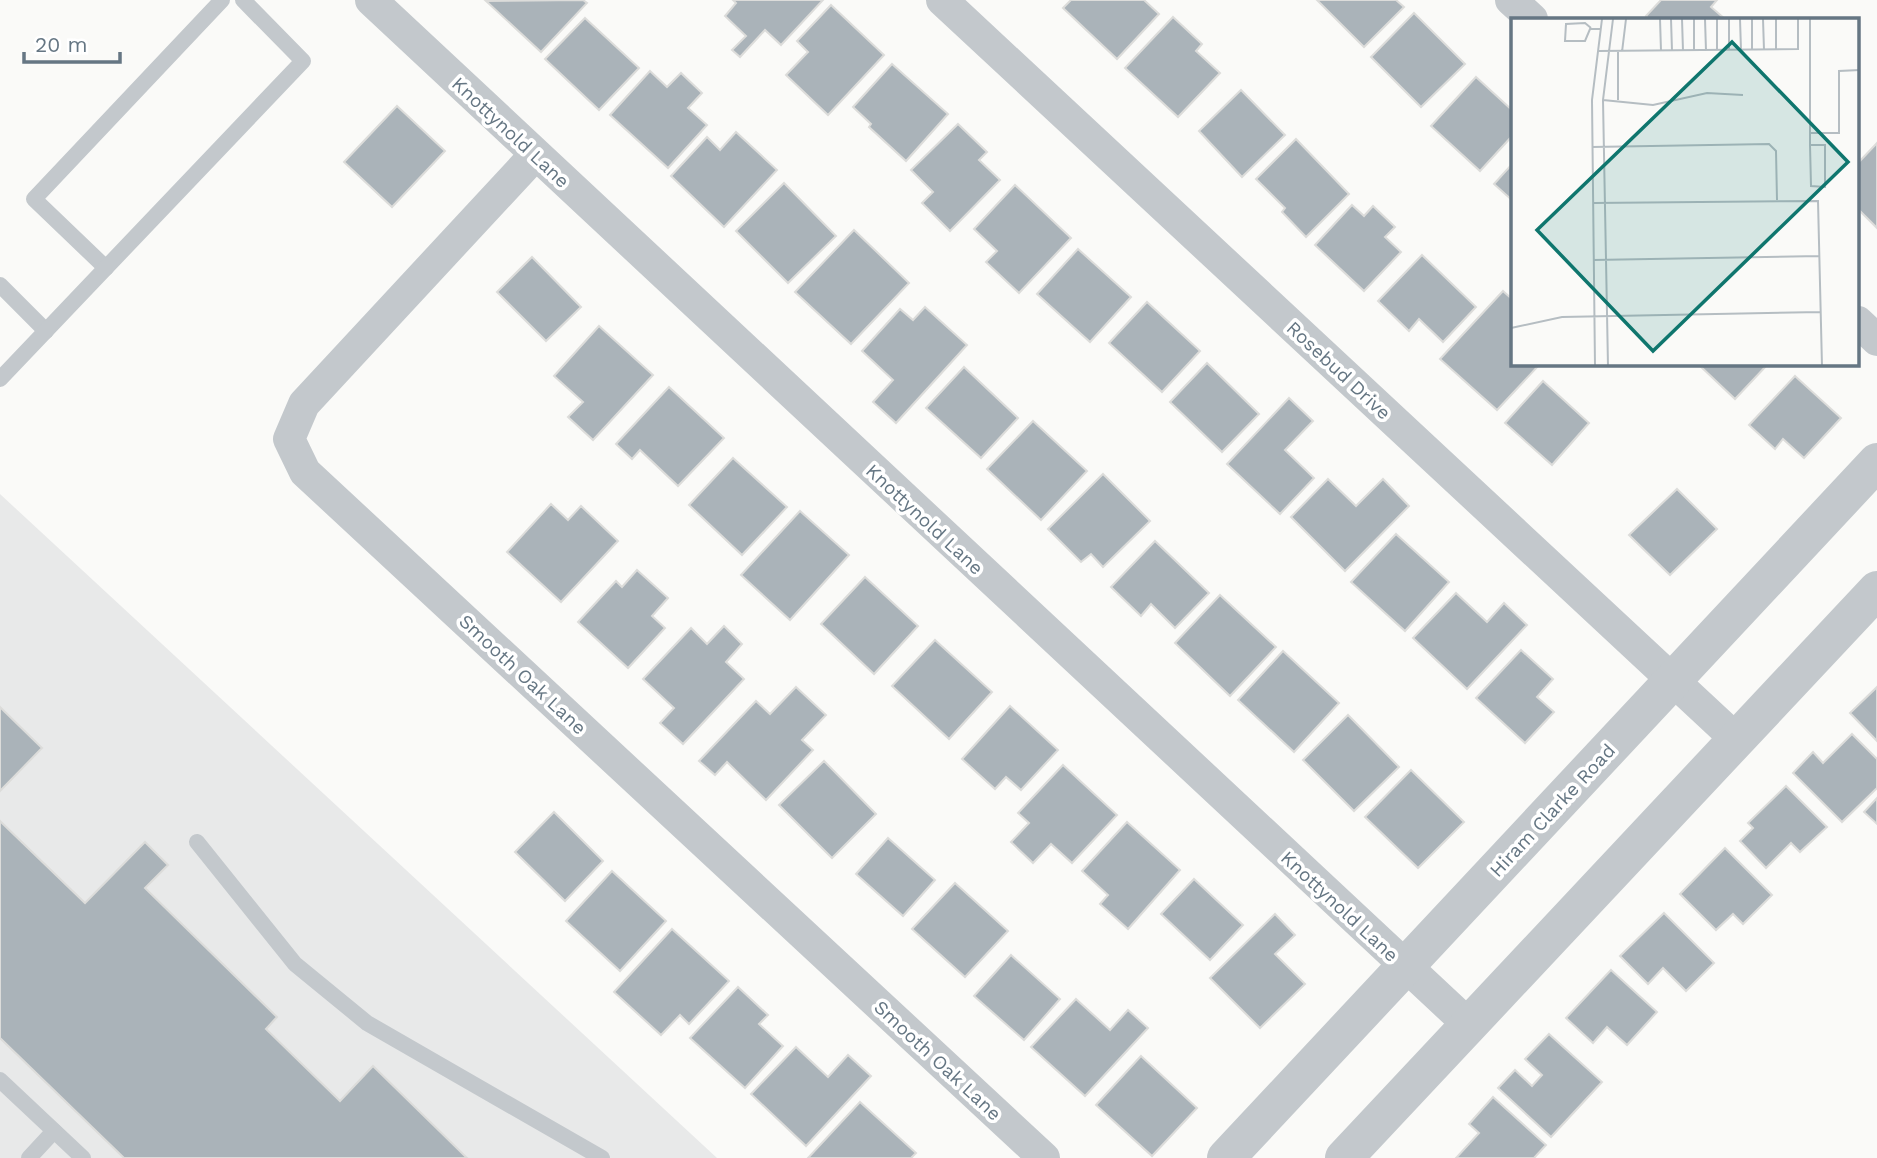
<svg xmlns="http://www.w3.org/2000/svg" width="1877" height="1158" font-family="'Work Sans',sans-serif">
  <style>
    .built { fill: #e8e9e9 }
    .building { fill: #aab3b9; stroke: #dcdcda; stroke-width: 2 }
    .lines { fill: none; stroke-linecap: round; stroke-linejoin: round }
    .service { stroke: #c3c8cc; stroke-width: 16 }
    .minor { stroke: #c3c8cc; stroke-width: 32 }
    .tertiary { stroke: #c3c8cc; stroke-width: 38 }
    .labels { text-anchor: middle; stroke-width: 7; stroke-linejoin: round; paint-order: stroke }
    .street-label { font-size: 19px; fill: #657683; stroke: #fff }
    .inset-road { fill: none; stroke: #b5bdc2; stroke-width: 2 }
    .view { fill: #0f766e; fill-opacity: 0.15; stroke: #0f766e; stroke-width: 3.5 }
    .inset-edge { fill: none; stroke: #657683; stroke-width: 3.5 }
  </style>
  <rect width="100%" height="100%" fill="#fafaf8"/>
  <polygon class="built" points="0,494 717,1158 0,1158"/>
  <g class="building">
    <polygon points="583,0 587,3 541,52 486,1"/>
    <polygon points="733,0 823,0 781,45 765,30 740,57 732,50 746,36 725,16 736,3"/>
    <polygon points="1071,0 1144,0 1159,14 1117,59 1063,8"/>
    <polygon points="1317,0 1396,0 1404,7 1364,47"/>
    <polygon points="1661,0 1717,0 1711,7 1725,19 1649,19 1646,16"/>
    <polygon points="831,5 884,55 828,115 786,75 808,52 797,41"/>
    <polygon points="1414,13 1465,64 1421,107 1371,57"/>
    <polygon points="1173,17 1202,44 1196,51 1220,73 1178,117 1125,68"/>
    <polygon points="585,18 639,68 599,110 545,59"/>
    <polygon points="892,64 948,114 906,161 869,127 871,124 853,107"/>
    <polygon points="650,71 667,87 681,73 702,93 688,108 707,125 668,168 610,115"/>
    <polygon points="1476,77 1513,111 1513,135 1480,171 1431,126"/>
    <polygon points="1241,90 1285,135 1242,177 1199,131"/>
    <polygon points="397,106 445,151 392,207 344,162"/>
    <polygon points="958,124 987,152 979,160 1000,180 950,231 922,203 933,192 911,170"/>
    <polygon points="736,132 777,170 724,227 671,176 707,137 720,150"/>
    <polygon points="1296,139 1349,194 1306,237 1282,212 1285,208 1256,179"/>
    <polygon points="1877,143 1877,228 1858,209 1858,163"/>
    <polygon points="1513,163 1513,201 1494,184"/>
    <polygon points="784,183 836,236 788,283 736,231"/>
    <polygon points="1015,185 1071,238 1019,293 986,262 997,251 974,229"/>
    <polygon points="1352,205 1364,216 1373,206 1395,227 1385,237 1401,252 1364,291 1315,245"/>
    <polygon points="854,230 909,283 851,344 795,292"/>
    <polygon points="1078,249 1131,297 1090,342 1037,294"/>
    <polygon points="1422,255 1476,307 1443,342 1419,319 1409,331 1378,301"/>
    <polygon points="532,257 581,307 546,341 497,292"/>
    <polygon points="1503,291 1513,300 1513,364 1540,364 1497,410 1440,359"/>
    <polygon points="1147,302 1200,351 1162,392 1109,343"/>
    <polygon points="925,307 967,345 896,423 873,402 893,380 862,351 900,309 913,320"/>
    <polygon points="599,326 653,375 593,440 568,417 583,402 554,376"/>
    <polygon points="1207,363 1259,414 1222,452 1170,402"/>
    <polygon points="1698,364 1768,364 1735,399"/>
    <polygon points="964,367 1018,418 981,458 926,408"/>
    <polygon points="1795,376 1841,418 1804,458 1783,439 1775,449 1749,425"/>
    <polygon points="1543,381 1589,423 1552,465 1505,423"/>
    <polygon points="669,387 724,438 678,486 640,450 632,459 616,444"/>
    <polygon points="1289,398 1313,421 1285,450 1314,478 1280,514 1227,464"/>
    <polygon points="1033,421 1087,471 1041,520 987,469"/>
    <polygon points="733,458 787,507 742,555 689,505"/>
    <polygon points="1103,474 1150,521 1103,567 1091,554 1081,562 1048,529"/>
    <polygon points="1328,479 1356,506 1383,479 1409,506 1345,571 1291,517"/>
    <polygon points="1677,489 1717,529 1670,575 1629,535"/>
    <polygon points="551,504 568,520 581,506 618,541 561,602 507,552"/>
    <polygon points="800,511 849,555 790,620 741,575"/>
    <polygon points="1396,534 1449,582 1405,631 1351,582"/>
    <polygon points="1155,541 1209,593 1175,628 1151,604 1141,616 1111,587"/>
    <polygon points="637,570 668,598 652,616 665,628 628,668 578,622 616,581 622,587"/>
    <polygon points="865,577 918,626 874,674 821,624"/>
    <polygon points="1456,593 1487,622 1504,603 1527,625 1467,689 1413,638"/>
    <polygon points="1220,595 1276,647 1230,696 1175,643"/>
    <polygon points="724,626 742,644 726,662 744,679 683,744 660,723 674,708 643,679 691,628 707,644"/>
    <polygon points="935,640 992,692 949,739 892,686"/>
    <polygon points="1521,650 1553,679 1537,697 1554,712 1525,743 1476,698"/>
    <polygon points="1283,651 1339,703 1294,752 1238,700"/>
    <polygon points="796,687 826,715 802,740 813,750 766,800 727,762 715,775 699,761 756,701 770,714"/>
    <polygon points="1877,687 1877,741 1850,713"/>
    <polygon points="1010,706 1058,750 1021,790 1006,777 995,789 962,759"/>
    <polygon points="0,707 42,748 0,791"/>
    <polygon points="1348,715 1399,767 1354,811 1303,760"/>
    <polygon points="1852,734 1877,759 1877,788 1842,822 1793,773 1813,752 1823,763"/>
    <polygon points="824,761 876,814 832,858 779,805"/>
    <polygon points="1063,765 1117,815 1072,863 1051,844 1033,863 1011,842 1029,823 1018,813"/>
    <polygon points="1411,770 1464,822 1418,868 1365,817"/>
    <polygon points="1786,786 1827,827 1800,852 1791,843 1766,868 1740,841 1753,828 1748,823"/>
    <polygon points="1877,798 1877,824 1864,812"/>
    <polygon points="554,812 603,861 565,901 515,852"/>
    <polygon points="0,821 85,903 145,842 168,865 145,888 277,1017 266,1029 340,1101 373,1066 467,1158 124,1158 0,1038"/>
    <polygon points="1127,822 1180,870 1128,929 1100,904 1108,895 1082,871"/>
    <polygon points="888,838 935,880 903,916 856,874"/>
    <polygon points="1725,848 1772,895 1743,924 1733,914 1716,930 1680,894"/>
    <polygon points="612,871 666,921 620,971 566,921"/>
    <polygon points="1194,879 1243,925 1210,960 1161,914"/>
    <polygon points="955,883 1008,931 965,977 912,929"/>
    <polygon points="1664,913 1714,963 1686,991 1663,968 1648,984 1620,956"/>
    <polygon points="1275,914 1295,935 1275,954 1305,984 1260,1028 1210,978"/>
    <polygon points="672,929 729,981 689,1024 680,1015 661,1035 614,992"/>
    <polygon points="1011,955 1060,999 1024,1040 974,996"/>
    <polygon points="1611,970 1657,1012 1627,1045 1607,1027 1593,1043 1566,1018"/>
    <polygon points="738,987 768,1015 759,1024 783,1046 745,1088 690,1038"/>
    <polygon points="1076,999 1110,1030 1128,1010 1148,1028 1085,1096 1031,1047"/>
    <polygon points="1549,1034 1602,1082 1551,1137 1498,1088 1515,1070 1532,1086 1542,1075 1525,1059"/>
    <polygon points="796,1047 828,1077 848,1055 871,1076 806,1146 751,1094"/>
    <polygon points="1141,1056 1197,1108 1152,1156 1096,1105"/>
    <polygon points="1493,1097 1546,1145 1534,1158 1456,1158 1479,1133 1469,1124"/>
    <polygon points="860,1102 916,1153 911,1158 808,1158"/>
  </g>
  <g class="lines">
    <g class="service">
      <polyline points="106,268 34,199 222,0"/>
      <polyline points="0,285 46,331"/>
      <polyline points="0,379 303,61 243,0"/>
      <polyline points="197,842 295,964 367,1023 602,1158"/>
      <polyline points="0,1080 83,1158"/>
      <polyline points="29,1158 54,1131"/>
    </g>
    <g class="minor">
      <polyline points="371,0 1469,1025"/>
      <polyline points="942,0 1737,740"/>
      <polyline points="1511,0 1532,19"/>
      <polyline points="535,155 304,404 289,439 305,472 1044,1158"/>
      <polyline points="1858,322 1877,340"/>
    </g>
    <g class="tertiary">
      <polyline points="1226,1158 1877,462"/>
      <polyline points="1344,1158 1877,590"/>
    </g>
  </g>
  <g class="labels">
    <g class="street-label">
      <text transform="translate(511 132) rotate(43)" y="7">Knottynold Lane</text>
      <text transform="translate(1339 370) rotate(43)" y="7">Rosebud Drive</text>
      <text transform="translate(925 519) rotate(43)" y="7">Knottynold Lane</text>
      <text transform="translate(523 674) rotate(43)" y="7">Smooth Oak Lane</text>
      <text transform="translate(1552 810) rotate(-47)" y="7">Hiram Clarke Road</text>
      <text transform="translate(1340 906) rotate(43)" y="7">Knottynold Lane</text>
      <text transform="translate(938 1060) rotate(43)" y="7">Smooth Oak Lane</text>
    </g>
  </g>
  <g transform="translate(1511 18)">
    <rect width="348" height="348" fill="#fafaf8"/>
    <path class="inset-road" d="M149,1L150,33M160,1L161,33M171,1L172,33M183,1V33M194,1L195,33M206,1V32M218,1V32M229,1L230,32M241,1V32M252,1L253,32M265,1V31M299,1V127L300,168L314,169V127H299M80,10L74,5L55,6L54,23H74L79,11H90M87,33L287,31V1M107,34V82M111,34L115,1M92,82L142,87L196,75L232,77M299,115H328V53L349,52M81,129L258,126L265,133L266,182M82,185L307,183L311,348M82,242L309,238M0,310L51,299L310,294M84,348L81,82L91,1M97,348L92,82L102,1"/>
    <path class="view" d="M221,24L337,144L142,333L26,212Z"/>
    <rect width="348" height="348" class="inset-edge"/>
  </g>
  <path d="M24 52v10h96v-10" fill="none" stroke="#657683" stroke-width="3.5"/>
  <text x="35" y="52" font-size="21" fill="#657683" stroke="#ffffff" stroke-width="5" paint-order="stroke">20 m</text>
</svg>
